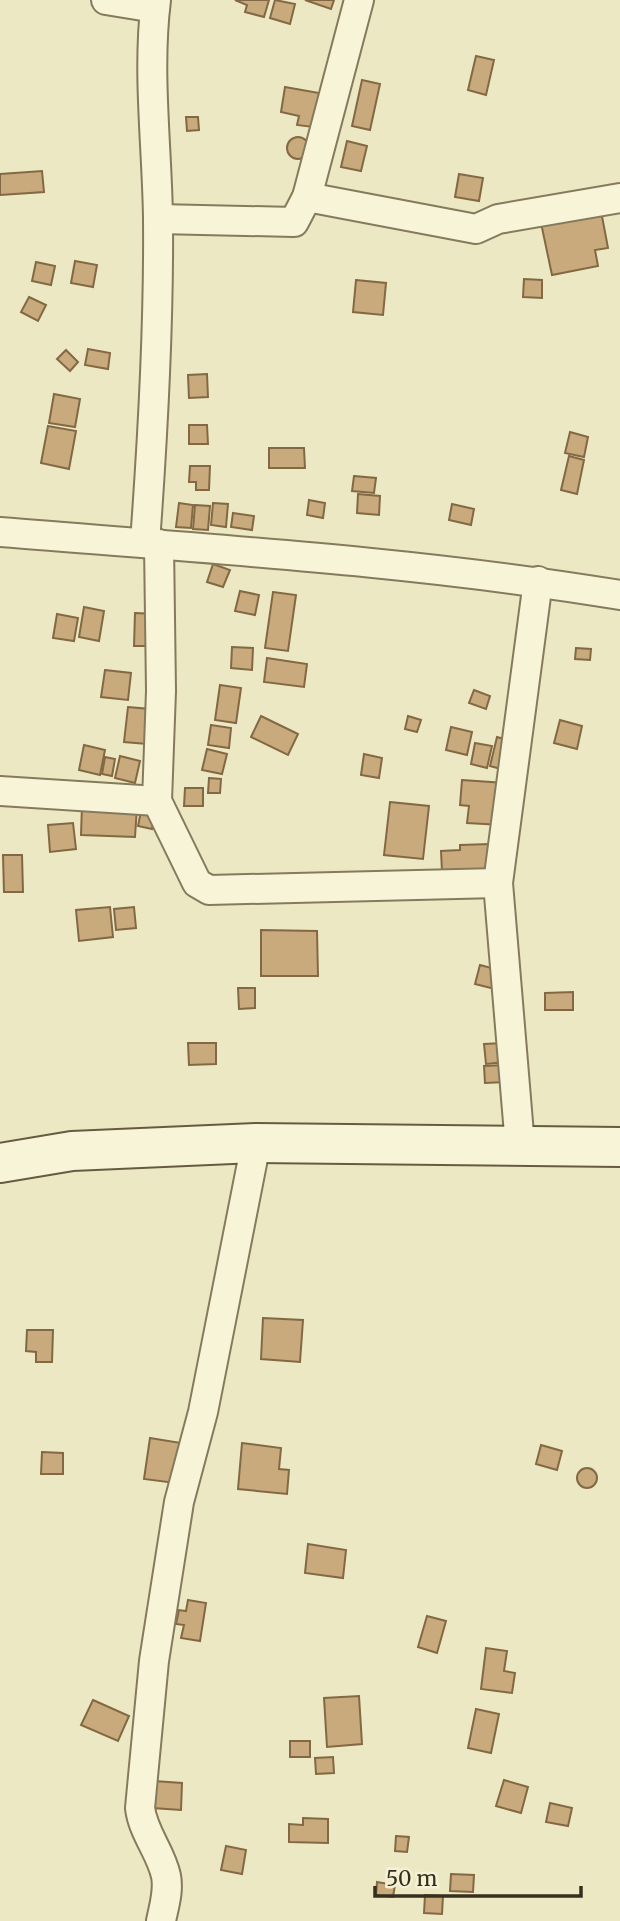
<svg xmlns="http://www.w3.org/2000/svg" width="620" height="1921" font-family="Merriweather,serif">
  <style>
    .building { fill: #c8aa7c; stroke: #836943; stroke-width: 2 }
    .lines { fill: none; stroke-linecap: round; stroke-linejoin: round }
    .street-casing { stroke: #867a5c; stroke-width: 32 }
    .secondary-casing { stroke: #675b3f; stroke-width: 42 }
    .street { stroke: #f7f4d7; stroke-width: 28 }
    .secondary { stroke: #f7f4d7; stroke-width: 38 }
  </style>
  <rect width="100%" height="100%" fill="#ece8c4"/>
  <g class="building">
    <polygon points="235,0 269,0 264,17 245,12 247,5"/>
    <polygon points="275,0 295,4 290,24 270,18"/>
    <polygon points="305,0 334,0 331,9"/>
    <polygon points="476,56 494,60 486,95 468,90"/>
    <polygon points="362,80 380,84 370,130 352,126"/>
    <polygon points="285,87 319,93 313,127 297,125 299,116 281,112"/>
    <polygon points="186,117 198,117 199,130 187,131"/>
    <circle cx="298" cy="148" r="11"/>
    <polygon points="347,141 367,146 361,171 341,167"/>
    <polygon points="42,171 44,192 0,195 0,174"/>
    <polygon points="459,174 483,178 479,201 455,197"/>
    <polygon points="601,211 608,248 595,250 598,266 552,275 541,223"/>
    <polygon points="75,261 97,265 93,287 71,283"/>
    <polygon points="36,262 55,266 51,285 32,281"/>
    <polygon points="524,279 542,280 542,298 523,297"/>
    <polygon points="356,280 386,283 383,315 353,312"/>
    <polygon points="29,297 46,305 38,321 21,312"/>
    <polygon points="88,349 110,353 108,369 85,365"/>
    <polygon points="66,350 78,362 70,371 57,359"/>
    <polygon points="207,374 208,397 189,398 188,375"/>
    <polygon points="54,394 80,399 75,427 49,423"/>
    <polygon points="189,425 207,425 208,444 189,444"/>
    <polygon points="48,426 76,431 69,469 41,463"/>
    <polygon points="570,432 588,437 584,457 565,453"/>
    <polygon points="269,448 304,448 305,468 269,468"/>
    <polygon points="569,456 584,460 577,494 561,490"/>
    <polygon points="190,466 210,466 209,490 196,490 196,482 189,482"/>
    <polygon points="354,476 376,478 374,493 352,491"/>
    <polygon points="358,494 380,496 379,515 357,513"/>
    <polygon points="309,500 325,503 323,518 307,515"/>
    <polygon points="179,503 193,505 191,528 176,527"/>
    <polygon points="213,503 228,504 226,527 211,525"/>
    <polygon points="452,504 474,509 471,525 449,520"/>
    <polygon points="195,505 210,506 208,530 193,529"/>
    <polygon points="233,513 254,516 252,530 231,527"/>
    <polygon points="213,564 230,570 223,587 207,582"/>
    <polygon points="240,591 259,595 255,615 235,611"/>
    <polygon points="273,592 296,595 288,651 265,648"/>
    <polygon points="84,607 104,611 99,641 79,637"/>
    <polygon points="135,613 157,614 156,646 134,646"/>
    <polygon points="57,614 78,618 74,641 53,638"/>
    <polygon points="232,647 253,648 252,670 231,668"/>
    <polygon points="576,648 591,649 590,660 575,659"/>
    <polygon points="267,658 307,664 304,687 264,682"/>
    <polygon points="105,670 131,673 128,700 101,697"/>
    <polygon points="220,685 241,688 236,723 215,720"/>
    <polygon points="474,690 490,696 486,709 469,703"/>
    <polygon points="128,707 150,709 147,744 124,742"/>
    <polygon points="261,716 298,734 288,755 251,737"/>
    <polygon points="408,716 421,720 417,732 405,729"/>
    <polygon points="560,720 582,726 577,749 554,743"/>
    <polygon points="211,725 231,728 229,748 208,745"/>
    <polygon points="451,727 472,732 467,755 446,750"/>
    <polygon points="497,737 515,742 508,771 490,766"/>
    <polygon points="475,743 492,746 487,768 471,764"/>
    <polygon points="84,745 105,750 100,775 79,770"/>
    <polygon points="207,749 227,754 222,774 202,770"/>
    <polygon points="364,754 382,758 379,778 361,775"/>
    <polygon points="120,756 140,761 135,783 115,778"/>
    <polygon points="105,757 115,759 112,776 102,774"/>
    <polygon points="209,778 221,779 220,793 208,793"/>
    <polygon points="462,780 505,783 502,825 467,823 469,806 460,805"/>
    <polygon points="185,788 203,788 203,806 184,806"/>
    <polygon points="390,802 429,806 423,859 384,855"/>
    <polygon points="82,805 137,807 135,837 81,835"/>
    <polygon points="141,811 155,814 152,829 138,826"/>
    <polygon points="73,823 76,849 50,852 48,825"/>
    <polygon points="490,844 491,869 442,872 441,851 460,850 460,845"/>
    <polygon points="3,855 22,855 23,892 4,892"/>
    <polygon points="110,907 113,937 79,941 76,910"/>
    <polygon points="134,907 136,928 116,930 114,909"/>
    <polygon points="261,930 317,931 318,976 261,976"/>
    <polygon points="480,965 499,970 495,989 475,984"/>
    <polygon points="238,988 255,988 255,1008 239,1009"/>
    <polygon points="573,992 573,1010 545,1010 545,993"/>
    <polygon points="188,1043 216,1043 216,1064 189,1065"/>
    <polygon points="504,1043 506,1062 486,1064 484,1044"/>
    <polygon points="504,1065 506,1082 485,1083 484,1066"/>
    <polygon points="263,1318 303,1320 300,1362 261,1359"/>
    <polygon points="27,1330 53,1330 52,1362 36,1362 36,1352 26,1351"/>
    <polygon points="150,1438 181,1443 175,1483 144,1479"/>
    <polygon points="242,1443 281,1448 279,1469 289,1470 287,1494 238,1489"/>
    <polygon points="541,1445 562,1451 557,1470 536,1464"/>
    <polygon points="42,1452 63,1453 63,1474 41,1474"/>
    <circle cx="587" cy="1478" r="10"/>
    <polygon points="308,1544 346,1550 343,1578 305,1573"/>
    <polygon points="188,1600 206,1603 200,1641 181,1638 184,1625 176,1624 179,1610 186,1611"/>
    <polygon points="427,1616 446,1621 437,1653 418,1647"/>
    <polygon points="486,1648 507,1651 504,1671 515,1673 512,1693 481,1689"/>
    <polygon points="359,1696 362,1744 327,1747 324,1698"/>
    <polygon points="93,1700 129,1716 118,1741 81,1725"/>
    <polygon points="476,1709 499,1714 491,1753 468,1748"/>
    <rect x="290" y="1741" width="20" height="16"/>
    <polygon points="333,1757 334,1773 316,1774 315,1758"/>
    <polygon points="504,1780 528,1787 521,1813 496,1806"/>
    <polygon points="154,1781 182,1783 181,1810 152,1808"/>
    <polygon points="550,1803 572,1808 568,1826 546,1822"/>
    <polygon points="303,1818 328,1819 328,1843 289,1842 289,1824 303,1825"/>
    <polygon points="396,1836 409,1837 407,1852 395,1851"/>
    <polygon points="226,1846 246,1850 242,1874 221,1870"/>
    <polygon points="451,1874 474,1875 473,1892 450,1891"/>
    <polygon points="377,1882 395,1885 393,1897 376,1895"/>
    <polygon points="425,1895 443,1896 442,1914 424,1913"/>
  </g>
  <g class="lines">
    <defs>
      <g id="street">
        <polyline points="106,0 155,8"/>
        <polyline points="307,197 359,0"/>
        <polyline points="158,219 294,222 307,197 476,229 498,219 620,198"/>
        <path d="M0,532C207,549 415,561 620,595"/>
        <path d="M145,542C153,434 159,326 158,218C157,146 147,72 156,0"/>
        <polyline points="159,544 161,691 157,801 197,883 209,890 498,883"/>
        <polyline points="0,791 157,801"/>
        <polyline points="520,1146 498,883 538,581"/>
        <path d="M161,1921C164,1906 169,1891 166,1876C161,1852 143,1833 140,1808L154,1661L179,1502L203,1412L256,1143"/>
      </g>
      <polyline id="secondary" points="0,1163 72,1151 256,1143 620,1147"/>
    </defs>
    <use href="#street" class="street-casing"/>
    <use href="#secondary" class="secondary-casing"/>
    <use href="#street" class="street"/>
    <use href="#secondary" class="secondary"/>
  </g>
  <path d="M375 1886v10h206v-10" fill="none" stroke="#362f1f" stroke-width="3.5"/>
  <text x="386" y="1886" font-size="21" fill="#362f1f" stroke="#f4f1d4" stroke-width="5" paint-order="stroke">50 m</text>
</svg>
